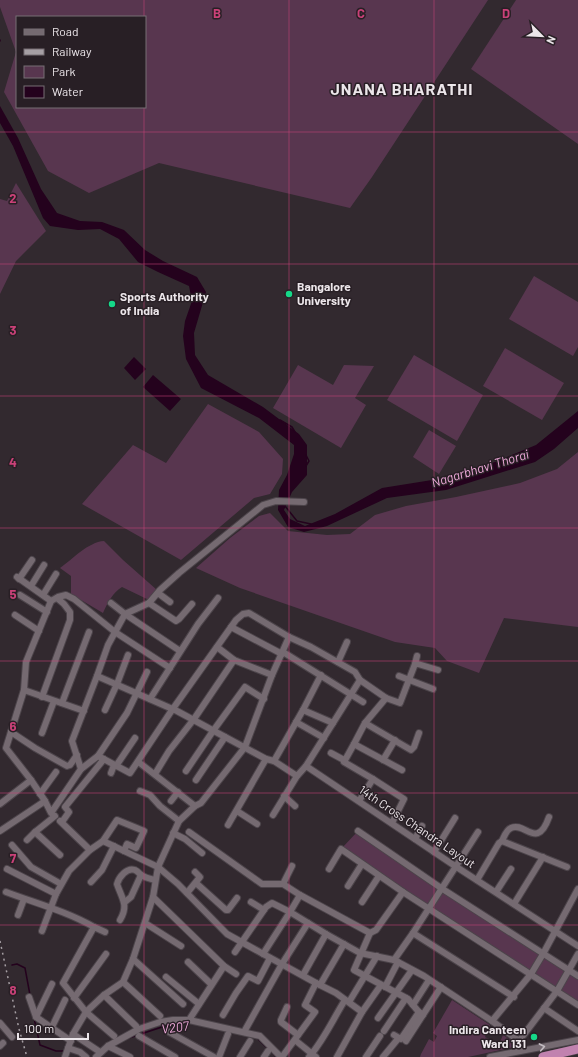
<svg xmlns="http://www.w3.org/2000/svg" width="578" height="1057" font-family="Barlow,sans-serif">
  <style>
    .green { fill: #58364f; fill-rule: evenodd }
    .water { fill: #24021d }
    .lines { fill: none; stroke-linecap: round; stroke-linejoin: round }
    .stream { stroke: #24021d; stroke-width: 1.5 }
    .minor-casing { stroke: #4c444a; stroke-width: 8 }
    .highway-casing { stroke: #4c444a; stroke-width: 10 }
    .minor { stroke: #756a71; stroke-width: 6 }
    .highway { stroke: #c182af; stroke-width: 9 }
    .rail { stroke: #a69fa4; stroke-width: 1.5; stroke-dasharray: 2 4; stroke-linecap: butt }
    .oneway { stroke: #c2bbc0 }
    .grid { fill: none; stroke: #ca4178; stroke-width: 1; stroke-opacity: 0.55 }
    .poi-dot { fill: #15d989; stroke: #281f25; stroke-width: 1.5 }
    .labels { text-anchor: middle; stroke-width: 3; stroke-linejoin: round; paint-order: stroke }
    .poi-label { font-size: 12px; font-weight: bold; fill: #ece6ea; stroke: #281f25; text-anchor: start }
    .street-label { font-size: 12px; fill: #ece6ea; stroke: #281f25 }
    .water-label { font-size: 13px; font-style: italic; fill: #eea9da; stroke: #281f25 }
    .district-label { font-size: 16px; font-weight: bold; letter-spacing: 1px; fill: #ece6ea; stroke: #281f25 }
    .grid-label { font-size: 13px; text-anchor: middle; font-weight: bold; fill: #ca4178; stroke: #281f25; stroke-width: 3; stroke-linejoin: round; paint-order: stroke }
  </style>
  <rect width="100%" height="100%" fill="#32292f"/>
  <g class="green">
    <path d="M0,0H488L372,177L350,208L159,163L89,193L48,171L4,92L16,52L0,7ZM17,17H145V107H17Z"/>
    <polygon points="516,0 578,0 578,144 471,69"/>
    <polygon points="16,183 46,231 16,261 0,294 0,199 7,201"/>
    <polygon points="534,276 578,302 578,347 573,356 509,319"/>
    <polygon points="505,348 564,383 542,420 483,386"/>
    <polygon points="414,355 483,395 457,441 387,400"/>
    <polygon points="298,365 333,385 344,365 374,366 355,398 366,405 341,448 273,408"/>
    <polygon points="208,404 259,432 283,459 282,474 270,494 254,498 181,560 82,504 133,445 166,463"/>
    <polygon points="429,430 456,446 439,474 413,457"/>
    <polygon points="578,452 578,627 504,618 479,673 447,661 435,648 395,642 240,588 196,568 230,538 259,516 270,513 288,531 327,535 350,534 375,515 406,506 456,497 520,483 557,469"/>
    <path d="M104,541L123,560L157,590L149,600L122,587C113,592 107,604 103,613L71,594V576L60,568C73,559 88,542 104,541Z"/>
    <polygon points="358,831 578,976 578,1005 341,849"/>
    <polygon points="452,1000 490,1025 485,1037 499,1044 503,1035 519,1046 468,1057 420,1057 421,1054 429,1039 434,1042 437,1036 433,1033"/>
  </g>
  <g class="water">
    <polygon points="0,106 18,138 41,189 57,213 80,221 102,222 124,230 145,250 163,261 197,277 206,292 194,333 195,355 208,375 263,407 299,434 307,445 307,475 292,492 284,510 290,519 305,526 335,514 382,488 432,480 495,462 536,445 578,411 578,428 554,449 535,462 446,490 387,498 327,526 304,532 288,527 278,510 279,490 287,475 294,454 294,445 259,418 201,388 186,359 183,336 185,321 192,301 189,286 158,272 138,262 119,239 100,229 78,230 50,226 43,218 13,146 0,123"/>
    <polygon points="134,357 146,369 135,380 124,368"/>
    <polygon points="153,375 181,399 170,411 143,387"/>
  </g>
  <g class="lines">
    <g class="stream">
      <polyline points="0,40 0,41"/>
      <polyline points="280,420 292,427 295,432"/>
      <polyline points="306,466 309,461 306,455"/>
      <polyline points="285,506 297,521 311,524"/>
      <polyline points="12,965 17,964 25,968 30,995"/>
      <polyline points="34,1018 40,1045 56,1051 66,1051"/>
      <polyline points="256,1037 268,1049"/>
      <polyline points="126,1039 165,1026 188,1023"/>
      <polyline points="271,1051 276,1057"/>
    </g>
    <defs>
      <g id="minor">
        <polyline points="17,577 51,601"/>
        <polyline points="19,579 32,560"/>
        <polyline points="31,586 44,565"/>
        <polyline points="158,593 170,602"/>
        <polyline points="20,595 47,612"/>
        <polyline points="43,595 56,574"/>
        <polyline points="111,603 125,614 180,651"/>
        <polyline points="149,603 160,590 179,573 263,505 276,501 304,502"/>
        <polyline points="15,615 39,631"/>
        <polyline points="231,627 282,654"/>
        <polyline points="217,647 234,660 272,675"/>
        <polyline points="283,652 363,702"/>
        <polyline points="338,662 347,642"/>
        <polyline points="415,664 417,656"/>
        <polyline points="97,676 108,645 125,614 149,603 176,621 179,619 192,604"/>
        <polyline points="399,676 433,689"/>
        <polyline points="360,680 386,698 400,703 415,664 418,664 438,670"/>
        <polyline points="24,690 84,711"/>
        <polyline points="42,697 70,620 70,612 64,604 57,598"/>
        <polyline points="386,698 365,723 354,744 402,770"/>
        <polyline points="150,699 198,624 218,598"/>
        <polyline points="62,703 89,632"/>
        <polyline points="105,710 117,684 128,655"/>
        <polyline points="303,710 333,723"/>
        <polyline points="296,722 324,738"/>
        <polyline points="365,723 411,750 414,747 419,733"/>
        <polyline points="11,732 35,748 67,766 70,765 77,755"/>
        <polyline points="42,733 54,701"/>
        <polyline points="354,744 344,762 373,779 359,801"/>
        <polyline points="331,753 344,760"/>
        <polyline points="98,756 127,713 147,672"/>
        <polyline points="383,760 395,740"/>
        <polyline points="274,761 303,710 321,675"/>
        <polyline points="141,764 195,806"/>
        <polyline points="116,766 135,738"/>
        <polyline points="81,769 98,756 130,773 172,710 236,620 243,614 249,613 289,637 311,647 355,672 360,680 306,766"/>
        <polyline points="186,771 213,731 245,687 264,699"/>
        <polyline points="111,773 114,765"/>
        <polyline points="155,774 169,751 194,719 234,660"/>
        <polyline points="373,779 404,799 392,823"/>
        <polyline points="196,780 225,737"/>
        <polyline points="140,791 150,795 160,806 179,821"/>
        <polyline points="40,794 56,772"/>
        <polyline points="284,796 295,806"/>
        <polyline points="45,801 31,780 6,748 24,690 26,662 51,601 58,597 66,595 74,599 115,632 170,668"/>
        <polyline points="171,801 178,792"/>
        <polyline points="0,804 31,780"/>
        <polyline points="237,811 257,824"/>
        <polyline points="273,815 297,776"/>
        <polyline points="55,816 35,832 60,855"/>
        <polyline points="60,821 90,850"/>
        <polyline points="62,822 69,812 65,807 104,759"/>
        <polyline points="228,825 266,759"/>
        <polyline points="0,831 45,801 51,813 81,769 72,741 97,676 177,711 266,759 274,761 297,776 306,766 455,866 578,946"/>
        <polyline points="358,831 441,888 578,976"/>
        <polyline points="189,832 262,884 283,884 300,895 290,912 326,934"/>
        <polyline points="173,833 185,839 202,853"/>
        <polyline points="415,839 422,826"/>
        <polyline points="27,840 35,832"/>
        <polyline points="103,841 117,820 144,831 136,848 127,844 124,851"/>
        <path d="M502,841C504,837 506,830 511,828C525,821 537,851 549,817"/>
        <polyline points="12,845 31,867 61,884"/>
        <polyline points="434,852 455,818"/>
        <polyline points="7,869 56,894"/>
        <polyline points="329,869 341,849 403,892 578,1005"/>
        <polyline points="477,880 499,843 502,841 567,867"/>
        <polyline points="91,882 102,870 114,846"/>
        <polyline points="196,883 226,910 228,910 237,898"/>
        <polyline points="283,884 292,866"/>
        <polyline points="348,886 362,864"/>
        <path d="M6,892C35,903 66,911 94,927L63,983L86,1012L114,1036"/>
        <polyline points="496,892 511,869"/>
        <polyline points="187,893 200,877 195,872"/>
        <polyline points="300,895 370,933 376,930 403,892"/>
        <polyline points="153,897 224,966 236,974"/>
        <polyline points="125,902 131,897 141,875"/>
        <polyline points="251,902 264,910"/>
        <polyline points="362,902 379,876"/>
        <polyline points="514,904 543,857"/>
        <polyline points="18,915 24,899"/>
        <path d="M120,920C129,905 122,899 117,884C119,877 127,867 135,870C139,872 140,875 143,876C146,878 152,879 155,880"/>
        <polyline points="145,923 181,946"/>
        <polyline points="94,927 105,932"/>
        <polyline points="42,931 56,894 69,871 90,850 103,841 158,867 178,884 227,934 316,983 305,1005 315,1012 282,1057"/>
        <polyline points="370,933 354,970 408,999 418,1011 423,1015"/>
        <polyline points="413,933 514,997"/>
        <polyline points="235,952 266,907 272,903 290,912 263,954"/>
        <polyline points="133,959 183,1004"/>
        <polyline points="394,960 413,933 478,832"/>
        <polyline points="188,962 211,984"/>
        <polyline points="303,975 326,934 360,953 394,960 424,976 492,1021 519,1041 557,991 578,954"/>
        <polyline points="166,977 199,1004"/>
        <polyline points="123,982 160,1016"/>
        <polyline points="316,983 336,993 362,1012"/>
        <polyline points="320,985 344,944"/>
        <polyline points="385,987 398,962"/>
        <polyline points="104,995 136,1026"/>
        <polyline points="29,997 36,1017 71,1041"/>
        <polyline points="74,998 106,954"/>
        <polyline points="349,1002 377,956"/>
        <polyline points="413,1005 429,980"/>
        <polyline points="287,1007 281,1020 281,1022 298,1035"/>
        <polyline points="544,1008 578,1031"/>
        <polyline points="223,1015 236,993 248,976 258,981 270,958"/>
        <polyline points="36,1017 52,984"/>
        <polyline points="378,1018 412,970"/>
        <polyline points="189,1020 224,966"/>
        <polyline points="492,1021 531,974 543,954 578,889"/>
        <polyline points="0,1023 12,1037"/>
        <polyline points="51,1029 65,1000"/>
        <polyline points="384,1031 406,998"/>
        <polyline points="169,1032 214,1057"/>
        <polyline points="244,1032 282,964 308,923"/>
        <polyline points="73,1034 100,1052"/>
        <polyline points="394,1035 401,1039 419,1012"/>
        <polyline points="139,1036 175,1057"/>
        <polyline points="295,1040 316,1057"/>
        <polyline points="406,1041 441,987"/>
        <polyline points="0,1046 3,1043"/>
        <polyline points="108,1046 130,1057"/>
        <polyline points="68,1048 80,1052 86,1057"/>
        <polyline points="65,1057 73,1034 86,1012 104,995 123,982 133,959 153,897 158,867 179,821 195,806 201,803 245,747 272,675 289,637"/>
        <polyline points="96,1057 108,1046 139,1029 160,1022 173,1020 189,1020 260,1036 279,1055"/>
        <polyline points="219,1057 228,1034"/>
        <polyline points="240,1057 250,1041"/>
        <polyline points="264,1057 268,1051"/>
        <path d="M309,1057C324,1040 333,1019 345,1000"/>
        <polyline points="337,1057 362,1012 381,985"/>
        <polyline points="366,1057 380,1036"/>
        <polyline points="383,1057 397,1040"/>
        <polyline points="490,1057 578,1040"/>
      </g>
      <polyline id="highway" points="543,1057 578,1049"/>
    </defs>
    <use href="#minor" class="minor-casing"/>
    <use href="#highway" class="highway-casing"/>
    <use href="#minor" class="minor"/>
    <use href="#highway" class="highway"/>
    <polyline class="rail" points="0,941 19,1029 27,1057"/>
  </g>
  <defs><path id="oneway-chevron" d="M-2-3.5L2.5 0L-2 3.5" fill="none" stroke-width="1.6" stroke-linecap="round" stroke-linejoin="round"/></defs>
  <use class="oneway" href="#oneway-chevron" transform="translate(542 1047) rotate(-11)"/>
  <path class="grid" d="M144,0V17M289,0V1057M434,0V1057M144,107V1057M0,132H578M0,264H578M0,396H578M0,528H578M0,661H578M0,793H578M0,925H578"/>
  <g class="poi-dot">
    <circle cx="289" cy="294" r="4"/>
    <circle cx="112" cy="304" r="4"/>
    <circle cx="534" cy="1037" r="4"/>
  </g>
  <g class="labels">
    <g class="poi-label">
      <text x="297" y="291">Bangalore<tspan x="297" dy="14">University</tspan></text>
      <text x="120" y="301">Sports Authority<tspan x="120" dy="14">of India</tspan></text>
      <text x="526" y="1034" text-anchor="end">Indira Canteen<tspan x="526" dy="14">Ward 131</tspan></text>
    </g>
    <g class="street-label">
      <text transform="translate(417 827) rotate(34)" y="4">14th Cross Chandra Layout</text>
    </g>
    <g class="water-label">
      <text transform="translate(480 468) rotate(-17)" y="5">Nagarbhavi Thorai</text>
      <text transform="translate(175 1027) rotate(-7)" y="5">V207</text>
    </g>
    <g class="district-label">
      <text x="402" y="95">JNANA BHARATHI</text>
    </g>
  </g>
  <g class="grid-label">
    <text x="217" y="18">B</text>
    <text x="361" y="18">C</text>
    <text x="506" y="18">D</text>
    <text x="13" y="203">2</text>
    <text x="13" y="335">3</text>
    <text x="13" y="467">4</text>
    <text x="13" y="599">5</text>
    <text x="13" y="731">6</text>
    <text x="13" y="863">7</text>
    <text x="13" y="995">8</text>
  </g>
  <rect x="16" y="16" width="130" height="92" fill="#281f25" stroke="#766f74"/>
  <rect x="24" y="29" width="20" height="6" fill="#756a71" stroke="#766f74"/>
  <text x="52" y="36" font-size="12" fill="#ece6ea">Road</text>
  <rect x="24" y="49" width="20" height="6" fill="#a69fa4" stroke="#766f74"/>
  <text x="52" y="56" font-size="12" fill="#ece6ea">Railway</text>
  <rect x="24" y="66" width="20" height="12" fill="#58364f" stroke="#766f74"/>
  <text x="52" y="76" font-size="12" fill="#ece6ea">Park</text>
  <rect x="24" y="86" width="20" height="12" fill="#24021d" stroke="#766f74"/>
  <text x="52" y="96" font-size="12" fill="#ece6ea">Water</text>
  <g transform="translate(542 36) rotate(114)" stroke="#281f25" stroke-width="3" paint-order="stroke">
  <path d="M0-3L7 15L0 10L-7 15Z" fill="#ece6ea"/>
  <text y="-6" font-size="11" font-weight="bold" text-anchor="middle" fill="#ece6ea">N</text>
  </g>
  <path d="M18 1033v6h70v-6" fill="none" stroke="#ece6ea" stroke-width="2"/>
  <text x="24" y="1033" font-size="12" fill="#ece6ea" stroke="#281f25" stroke-width="3" paint-order="stroke">100 m</text>
</svg>
